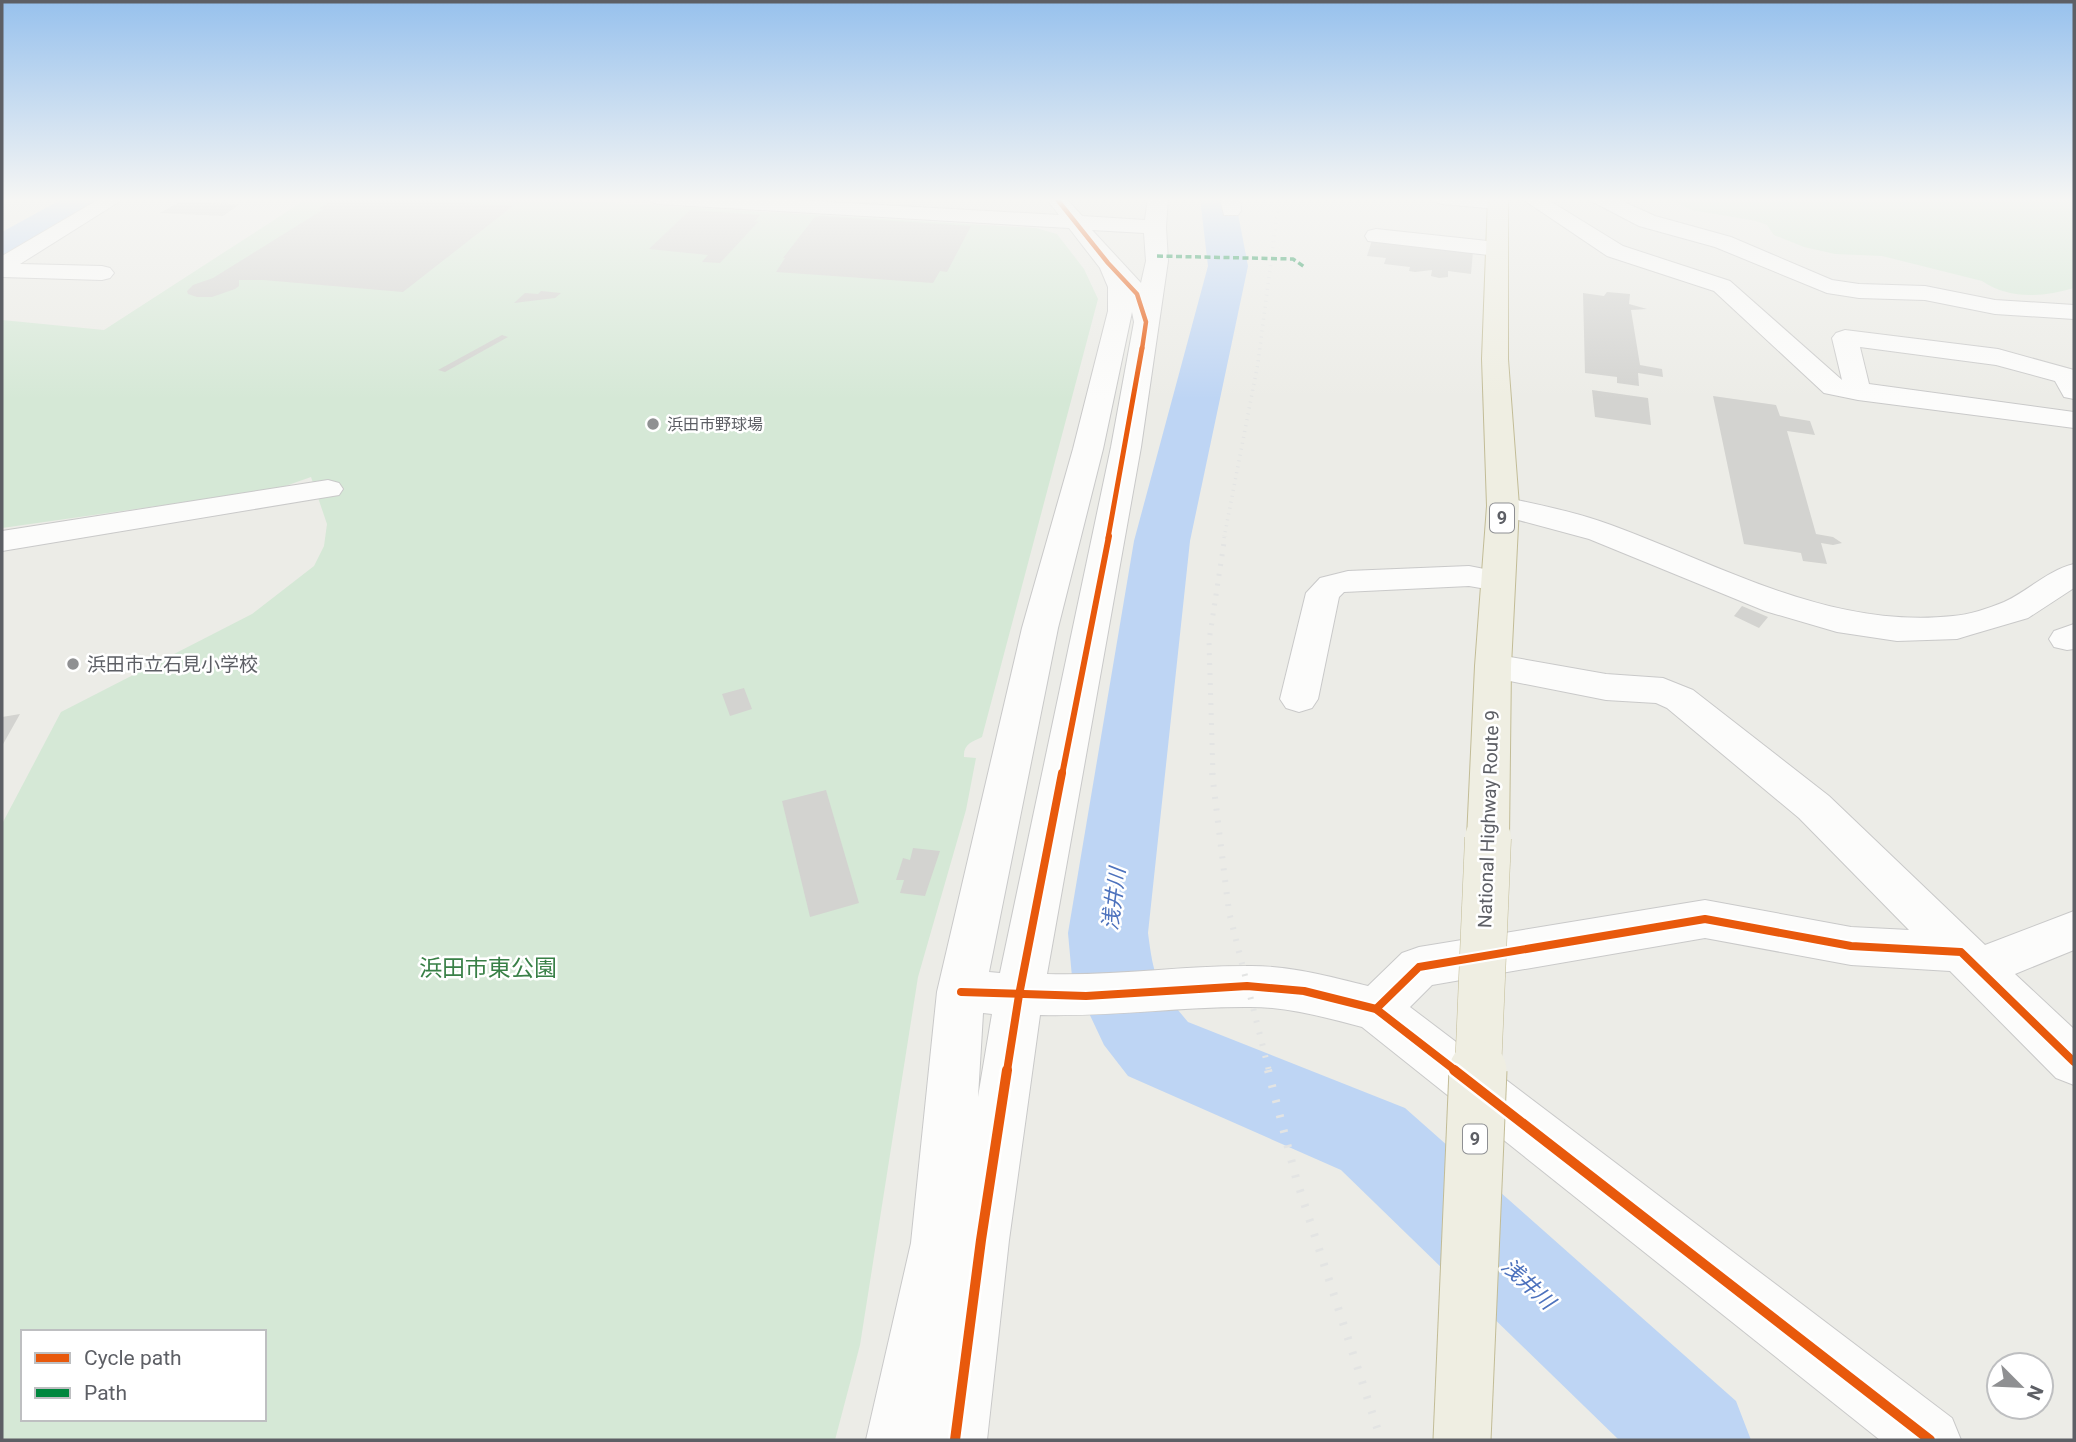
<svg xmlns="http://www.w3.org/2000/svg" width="2076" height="1442" font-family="Roboto,'Noto Sans JP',sans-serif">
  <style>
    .green { fill: #d5e8d6; fill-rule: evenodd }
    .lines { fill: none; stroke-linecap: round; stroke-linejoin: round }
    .river { fill: #bed5f4; fill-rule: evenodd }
    .building { fill: #d3d3d0 }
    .minor-casing { stroke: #c9c9c9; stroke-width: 2 }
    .highway-casing { stroke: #c2bc96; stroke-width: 2 }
    .minor { fill: #fcfcfb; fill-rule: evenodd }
    .highway { fill: #efeee2; fill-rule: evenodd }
    .rail-far3 { stroke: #e3e4e3; stroke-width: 3.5; stroke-dasharray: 1 5; stroke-linecap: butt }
    .rail-far2 { stroke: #e3e4e3; stroke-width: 5; stroke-dasharray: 2 8; stroke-linecap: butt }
    .rail-far1 { stroke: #e3e4e3; stroke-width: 6; stroke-dasharray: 2 10; stroke-linecap: butt }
    .rail { stroke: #e3e4e3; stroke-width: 8; stroke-dasharray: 2.5 13; stroke-linecap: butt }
    .highway-bridge-far1-casing { stroke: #c2bc96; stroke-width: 47; stroke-linecap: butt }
    .highway-bridge-casing { stroke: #c2bc96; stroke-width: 59; stroke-linecap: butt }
    .highway-bridge-far1 { stroke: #efeee2; stroke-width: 46 }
    .highway-bridge { stroke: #efeee2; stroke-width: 57 }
    .quiet { stroke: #00873e; stroke-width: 3.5; stroke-dasharray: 6 3.5; stroke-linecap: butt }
    .cycleway-far4-casing { stroke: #fff; stroke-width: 7 }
    .cycleway-far3-casing { stroke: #fff; stroke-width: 9 }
    .cycleway-far2-casing { stroke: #fff; stroke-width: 10 }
    .cycleway-far1-casing { stroke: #fff; stroke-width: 12 }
    .cycleway-casing { stroke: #fff; stroke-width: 15 }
    .cycleway-far4 { stroke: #e8590c; stroke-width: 4.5 }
    .cycleway-far3 { stroke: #e8590c; stroke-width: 5 }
    .cycleway-far2 { stroke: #e8590c; stroke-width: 6 }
    .cycleway-far1 { stroke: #e8590c; stroke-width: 8 }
    .cycleway { stroke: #e8590c; stroke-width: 10 }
    .poi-dot { fill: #8f9092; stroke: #fff; stroke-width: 2.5 }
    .labels { text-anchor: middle; stroke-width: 5; stroke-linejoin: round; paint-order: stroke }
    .far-poi-label { font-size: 16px; fill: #5d5f65; stroke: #fff; text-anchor: start }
    .shield { fill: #fff; stroke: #8e8f93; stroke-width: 2 }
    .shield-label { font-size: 18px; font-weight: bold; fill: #5d5f65 }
    .poi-label { font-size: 19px; fill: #5d5f65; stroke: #fff; text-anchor: start }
    .street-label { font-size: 19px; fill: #5d5f65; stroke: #fff }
    .water-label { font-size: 21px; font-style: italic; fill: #4d72bd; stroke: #fff }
    .near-park-label { font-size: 23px; fill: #398047; stroke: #fff }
  </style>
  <rect width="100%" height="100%" fill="#ecece7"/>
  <g class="green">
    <path d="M308,198H527L1036,228L1057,234L1084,269L1098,299L982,737C972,742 963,744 964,757L976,758L966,810L918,977L860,1345L835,1440H2V824L61,712L252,614L314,566L324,546L327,524L311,477L277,489L2,528V320L104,330ZM23,1332H264V1419H23Z"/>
    <path d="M1666,198H2074V288C2043,297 2010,300 1982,281L1882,256L1835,254L1804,247L1774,235L1767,225L1756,221L1692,210Z"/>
  </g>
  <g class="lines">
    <g class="river">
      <polygon points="64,198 107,198 102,206 16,256 2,259 2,232"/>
      <path d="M1200,198H1235L1248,266L1190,541L1148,933C1154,980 1157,985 1188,1022L1405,1108L1736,1401L1751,1440H1619L1341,1170L1128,1076L1104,1045L1072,977L1068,933L1134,541L1208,266Z"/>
    </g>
  </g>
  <g class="building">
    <polygon points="336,198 381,198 513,206 403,292 263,280 239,280 239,286 235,289 212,297 197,297 188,294 187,291 193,285 213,278 324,209 318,209"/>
    <polygon points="179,202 240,204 223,216 160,213"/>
    <polygon points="690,210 760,215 754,222 759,221 720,263 702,262 708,255 649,249"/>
    <polygon points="819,216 971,226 947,272 940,271 933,283 776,272 785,258 783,258 814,218"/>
    <polygon points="1372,240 1473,251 1471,274 1448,271 1448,277 1439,278 1431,276 1432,270 1415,272 1409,271 1410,267 1384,264 1386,258 1367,256"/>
    <polygon points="541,291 561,293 555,298 514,303 525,293 538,294"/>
    <polygon points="1607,292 1630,294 1629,304 1647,309 1631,310 1640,365 1662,369 1663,377 1638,373 1639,386 1617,383 1617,377 1585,373 1583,293 1604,296"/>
    <polygon points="502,335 508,337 445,372 438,370"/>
    <polygon points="1592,390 1648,398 1651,425 1595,417"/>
    <polygon points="1713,396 1776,405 1780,416 1810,421 1815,435 1787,431 1816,534 1833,537 1842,543 1833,545 1821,543 1827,564 1803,561 1801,553 1744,544"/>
    <polygon points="1742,606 1768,617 1759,628 1734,616"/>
    <polygon points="744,688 752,709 730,716 722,694"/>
    <polygon points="20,714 2,746 2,717"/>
    <polygon points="826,790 859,903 810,917 782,801"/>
    <polygon points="913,848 940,851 925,896 900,893 904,880 896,880 903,858 910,860"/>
  </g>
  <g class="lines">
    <defs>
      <g id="minor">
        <polygon points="101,198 125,198 20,264 102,266 110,268 114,273 110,278 102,280 2,277 2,256"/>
        <path d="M648,198H757L1059,215L1046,198H1066L1082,216L1145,220L1148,198H1168L1166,227L1168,261L1141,447L1047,974C1113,976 1179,966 1246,966C1287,965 1327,976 1368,986L1402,953L1419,947L1705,900L1851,927L1909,930L1799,818L1667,708L1656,703L1606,700L1480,675L1475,666L1480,657L1493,654L1606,674L1663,678L1693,690L1829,796L1985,945L2074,911V950L2015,974L2074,1029V1085L2056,1078L1950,971L1851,965L1705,938L1432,985L1410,1007L1952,1418L1961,1440H1880L1362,1027C1324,1017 1285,1006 1245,1007C1177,1007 1109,1017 1040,1015L1009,1240L987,1440H866L911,1243L937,992L1022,628L1073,449L1108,311V287L1100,268L1069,228L658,204L651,202ZM1092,230L1144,233L1146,261L1141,283ZM1132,312L1134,322L1111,447L1000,973L989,972L1058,628L1103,449ZM983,1013L992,1014L978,1097Z"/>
        <polygon points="1220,198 1240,198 1241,211 1238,215 1224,215"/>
        <polygon points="1432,198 1501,198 1508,203 1505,207 1498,209 1442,204 1435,202"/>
        <polygon points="1521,198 1545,198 1623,246 1730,281 1842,380 1832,338 1836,333 1845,330 1998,349 2074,370 2074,399 2064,397 2055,381 1996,365 1860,347 1869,384 2074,412 2074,428 1858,400 1824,393 1714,291 1607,256"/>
        <polygon points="1590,198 1615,198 1655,216 1731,237 1832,280 1859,284 1925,286 1995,300 2074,305 2074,319 1995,314 1925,300 1859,298 1827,293 1715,247 1639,226 1593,202"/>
        <polygon points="1376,229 1497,242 1505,244 1508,249 1505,254 1497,256 1368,241 1365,236 1368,231"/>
        <polygon points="328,480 339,483 343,489 339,495 2,551 2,531"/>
        <path d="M1503,497C1539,505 1576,512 1611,525C1723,566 1830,629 1953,616C1968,615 1990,608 2004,602C2028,591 2048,570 2074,564V588L2028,618L1970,635L1957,639L1897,641L1837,632L1765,611L1589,539L1492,513L1487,506L1492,499Z"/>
        <polygon points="1469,566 1510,574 1515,581 1510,588 1498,591 1469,586 1344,592 1339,597 1318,699 1312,708 1299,712 1286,708 1280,699 1306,593 1320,578 1348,571"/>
        <polygon points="2074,624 2074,649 2067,650 2054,647 2049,639 2054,631"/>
      </g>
      <polygon id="highway" points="1488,198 1508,198 1508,359 1519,506 1511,666 1509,838 1503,850 1488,854 1473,850 1467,838 1475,666 1487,506 1482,359"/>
    </defs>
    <use href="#minor" class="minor-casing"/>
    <use href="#highway" class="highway-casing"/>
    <use href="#minor" class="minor"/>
    <use href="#highway" class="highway"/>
    <polyline class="rail-far3" points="1224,538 1258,363 1279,198"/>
    <polyline class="rail-far2" points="1213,775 1209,641 1225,536"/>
    <polyline class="rail-far1" points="1212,773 1229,912 1269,1071"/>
    <polyline class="rail" points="1268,1070 1296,1178 1381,1440"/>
    <defs>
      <polyline id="highway-bridge-far1" points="1478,1071 1488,838"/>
      <polyline id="highway-bridge" points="1462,1440 1478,1070"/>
    </defs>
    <use href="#highway-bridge-far1" class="highway-bridge-far1-casing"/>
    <use href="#highway-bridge" class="highway-bridge-casing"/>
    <use href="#highway-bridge-far1" class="highway-bridge-far1"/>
    <use href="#highway-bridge" class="highway-bridge"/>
    <polyline class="quiet" points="1157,256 1293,259 1306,268"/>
    <defs>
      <polyline id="cycleway-far4" points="1056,198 1108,263 1137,294 1146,322 1142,349"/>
      <polyline id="cycleway-far3" points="1108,538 1142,348"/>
      <polyline id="cycleway-far2" points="1062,775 1109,536"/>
      <g id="cycleway-far1">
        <polyline points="961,992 1086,996 1247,986 1304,991 1376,1009 1456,1071"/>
        <polyline points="1376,1009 1419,967 1705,919 1851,946 1961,952 2074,1062"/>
        <polyline points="1007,1071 1019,995 1062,773"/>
      </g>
      <g id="cycleway">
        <polyline points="1454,1070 1930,1440"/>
        <polyline points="955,1440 981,1240 1007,1070"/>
      </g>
    </defs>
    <use href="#cycleway-far4" class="cycleway-far4-casing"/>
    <use href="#cycleway-far3" class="cycleway-far3-casing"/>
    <use href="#cycleway-far2" class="cycleway-far2-casing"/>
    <use href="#cycleway-far1" class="cycleway-far1-casing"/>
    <use href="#cycleway" class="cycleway-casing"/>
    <use href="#cycleway-far4" class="cycleway-far4"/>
    <use href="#cycleway-far3" class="cycleway-far3"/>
    <use href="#cycleway-far2" class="cycleway-far2"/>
    <use href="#cycleway-far1" class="cycleway-far1"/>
    <use href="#cycleway" class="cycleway"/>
  </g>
  <linearGradient id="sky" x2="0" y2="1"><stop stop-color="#97c1ed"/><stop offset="0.5" stop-color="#f6f6f4"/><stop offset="1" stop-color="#f6f6f4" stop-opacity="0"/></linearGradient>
  <rect width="2076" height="399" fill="url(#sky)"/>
  <g class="poi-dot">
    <circle cx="653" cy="424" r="7"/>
    <circle cx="73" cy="664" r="7"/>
  </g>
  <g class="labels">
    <g class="far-poi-label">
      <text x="667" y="430">浜田市野球場</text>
    </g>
    <g class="shield">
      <rect x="1490" y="503.5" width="24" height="29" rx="5"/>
      <rect x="1463" y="1124.5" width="24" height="29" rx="5"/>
    </g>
    <g class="shield-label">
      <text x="1502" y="524">9</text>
      <text x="1475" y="1145">9</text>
    </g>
    <g class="poi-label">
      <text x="87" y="671">浜田市立石見小学校</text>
    </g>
    <g class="street-label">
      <text transform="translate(1488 819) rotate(-88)" y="7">National Highway Route 9</text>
    </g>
    <g class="water-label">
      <text transform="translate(1114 899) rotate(-83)" y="7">浅井川</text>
      <text transform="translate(1528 1284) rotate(43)" y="7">浅井川</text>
    </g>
    <g class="near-park-label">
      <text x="488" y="976">浜田市東公園</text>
    </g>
  </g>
  <rect width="2076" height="1442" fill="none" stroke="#5d5f65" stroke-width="7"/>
  <rect x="21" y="1330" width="245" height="91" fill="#ffffff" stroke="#bebfc1" stroke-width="2"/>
  <rect x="35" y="1353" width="35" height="10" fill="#e8590c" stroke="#bebfc1" stroke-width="2"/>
  <text x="84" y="1365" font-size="21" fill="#5d5f65">Cycle path</text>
  <rect x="35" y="1388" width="35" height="10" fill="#00873e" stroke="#bebfc1" stroke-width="2"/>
  <text x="84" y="1400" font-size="21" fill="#5d5f65">Path</text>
  <g transform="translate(2020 1386) rotate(114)"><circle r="33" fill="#ffffff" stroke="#bebfc1" stroke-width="2"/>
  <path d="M0-5L12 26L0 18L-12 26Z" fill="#8f9092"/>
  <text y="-10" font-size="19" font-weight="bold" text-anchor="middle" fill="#5d5f65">N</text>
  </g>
</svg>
